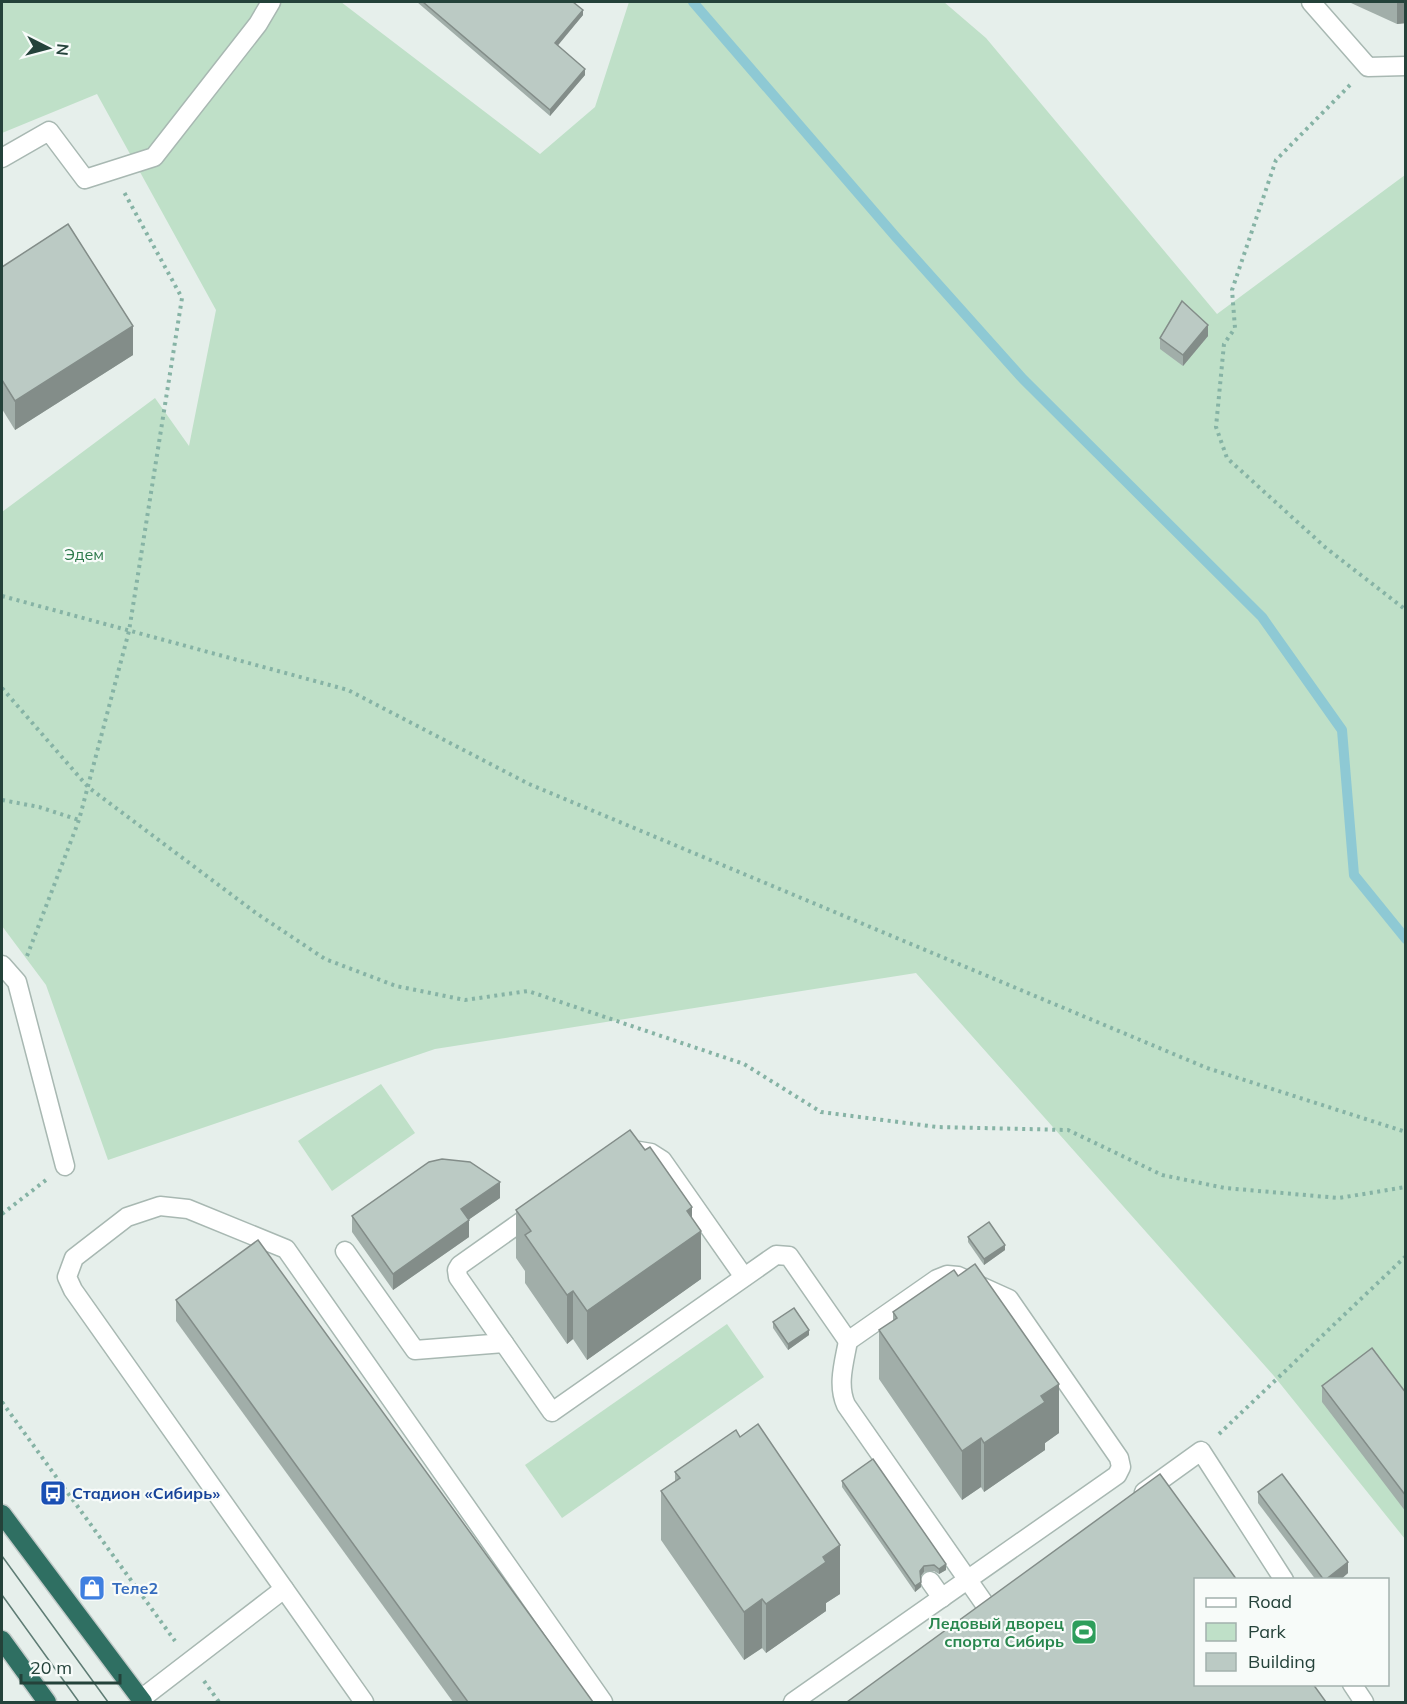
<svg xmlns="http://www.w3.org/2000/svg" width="1407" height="1704" font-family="Mulish,sans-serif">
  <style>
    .green { fill: #bfe0c8 }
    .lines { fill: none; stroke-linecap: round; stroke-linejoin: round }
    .stream { stroke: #8ec9d4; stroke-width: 10 }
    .minor-casing { stroke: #a8b8b2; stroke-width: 21 }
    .highway-casing { stroke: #c2cac8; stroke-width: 21 }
    .path { stroke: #86b3a5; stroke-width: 4; stroke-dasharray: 3 4.5; stroke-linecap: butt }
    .minor { stroke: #fff; stroke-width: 18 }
    .highway { stroke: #2f6f62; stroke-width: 18 }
    .tram { stroke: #5f7d75; stroke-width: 1.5 }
    .wall { fill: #a1aea9 }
    .shaded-wall { fill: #838d89 }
    .building { fill: #bbcac4; stroke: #838d89; stroke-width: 1.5 }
    .labels { text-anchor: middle; stroke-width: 4.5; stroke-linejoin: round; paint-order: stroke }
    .park-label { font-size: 16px; fill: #2d7a4b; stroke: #f7fbf9 }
    .transit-label { font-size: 16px; font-weight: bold; fill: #164399; stroke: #f7fbf9; text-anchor: start }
    .shop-label { font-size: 16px; font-weight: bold; fill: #366cbe; stroke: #f7fbf9; text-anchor: start }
    .leisure-label { font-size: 16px; font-weight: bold; fill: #27864d; stroke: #f7fbf9; text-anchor: end }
  </style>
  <rect width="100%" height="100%" fill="#e6efeb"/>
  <g class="green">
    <polygon points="2,2 341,2 540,154 595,107 629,2 944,2 986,38 1217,314 1405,175 1405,1539 1274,1376 916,973 435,1049 108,1160 46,985 2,926 2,512 155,398 189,446 216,310 97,94 2,133"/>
    <polygon points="381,1084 415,1133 332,1191 298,1141"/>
    <polygon points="727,1324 764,1377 562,1518 525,1465"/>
  </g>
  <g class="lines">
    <polyline class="stream" points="693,2 895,236 1023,379 1262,617 1342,730 1354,875 1406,939"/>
    <defs>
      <g id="minor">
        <polyline points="1311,2 1368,67 1406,66"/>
        <polyline points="2,158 49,131 85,179 154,157 258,24 271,2"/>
        <polyline points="2,965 17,982 65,1166"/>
        <polyline points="633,1150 651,1153 662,1160 744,1277"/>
        <polyline points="535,1212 460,1265 457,1270 458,1277 552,1412 776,1255 789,1256 848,1341 937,1279 947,1275 958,1276 1009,1299 1119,1458 1121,1467 1117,1475 793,1702"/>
        <polyline points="345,1251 415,1350 504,1343"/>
        <path d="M848,1341C844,1363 837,1385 846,1405L986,1606"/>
        <polyline points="1144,1492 1201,1451 1284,1580"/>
        <polyline points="930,1581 942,1598"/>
        <polyline points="1352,1684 1364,1702"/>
        <polyline points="141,1699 284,1589"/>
        <polyline points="364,1702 73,1290 67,1277 74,1258 127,1217 160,1206 188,1209 286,1249 603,1702"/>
      </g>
      <g id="highway">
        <polyline points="2,1514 143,1702"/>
        <polyline points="2,1640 47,1702"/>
      </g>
    </defs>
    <use href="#minor" class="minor-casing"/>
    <use href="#highway" class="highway-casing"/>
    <g class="path">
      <polyline points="1350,85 1276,160 1232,290 1235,328 1224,344 1216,427 1227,458 1326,548 1406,610"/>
      <polyline points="2,596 348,690 529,784 1207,1068 1406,1132"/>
      <polyline points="2,688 88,787 256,913 325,959 396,986 465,1000 528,991 744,1064 821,1112 937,1127 1068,1130 1162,1175 1225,1188 1339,1198 1406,1187"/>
      <polyline points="2,800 39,807 79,820"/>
      <polyline points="27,956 79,820 129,631 182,298 124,192"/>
      <polyline points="2,1214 46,1180"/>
      <polyline points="2,1402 175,1641"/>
      <polyline points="1219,1434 1406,1256"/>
      <polyline points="204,1681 219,1702"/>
    </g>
    <use href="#minor" class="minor"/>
    <use href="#highway" class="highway"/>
    <g class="tram">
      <polyline points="2,1556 108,1702"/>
      <polyline points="2,1595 79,1702"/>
    </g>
  </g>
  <g class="wall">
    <polygon points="417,2 573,2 583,15 557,45 585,75 550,116"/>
    <polygon points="1350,2 1406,2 1406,23 1397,24 1351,3"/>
    <polygon points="2,267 133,355 15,430 2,409"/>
    <polygon points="1208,336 1183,366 1160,349 1160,338"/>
    <polygon points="500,1198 468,1220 469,1237 393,1290 352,1232 352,1216"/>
    <polygon points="516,1210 692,1218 701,1279 587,1360 573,1339 567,1344 525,1283 525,1271 516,1258"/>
    <polygon points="968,1237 1005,1250 984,1265 968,1242"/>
    <polygon points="176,1300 593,1702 453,1702 176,1321"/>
    <polygon points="893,1312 1059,1433 1045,1443 1045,1450 984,1492 981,1487 962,1500 879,1379 879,1330 893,1321"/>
    <polygon points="773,1322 809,1335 788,1350 773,1328"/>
    <polygon points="1322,1386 1406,1393 1406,1512 1322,1402"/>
    <polygon points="675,1472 840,1594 826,1603 826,1611 766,1653 762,1648 744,1660 661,1540 661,1491 675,1481"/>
    <polygon points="842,1481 946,1570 939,1574 934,1571 924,1572 920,1576 921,1587 915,1592 842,1487"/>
    <polygon points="1258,1492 1348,1573 1340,1580 1316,1580 1258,1503"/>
  </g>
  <g class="shaded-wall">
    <polygon points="1397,2 1406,2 1406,23 1397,24"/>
    <polygon points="583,10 583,15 555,49 555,43"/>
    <polygon points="585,69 585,75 550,116 550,110"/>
    <polygon points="1208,325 1208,336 1183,366 1183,355"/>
    <polygon points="133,326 133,355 15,430 15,401"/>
    <polygon points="500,1182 500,1198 461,1225 461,1209"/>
    <polygon points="692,1207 692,1237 701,1231 701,1279 587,1360 587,1311 687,1211"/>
    <polygon points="469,1220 469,1237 393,1290 393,1274"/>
    <polygon points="1005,1245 1005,1250 984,1265 984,1259"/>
    <polygon points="573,1291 573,1339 567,1344 567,1295"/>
    <polygon points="809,1330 809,1335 788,1350 788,1344"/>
    <polygon points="1059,1384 1059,1433 1045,1443 1045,1450 984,1492 984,1443 1041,1396"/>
    <polygon points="981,1438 981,1487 962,1500 962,1451"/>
    <polygon points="840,1545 840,1594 826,1603 826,1611 766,1653 766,1604 823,1557"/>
    <polygon points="1348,1562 1348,1573 1340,1580 1325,1580"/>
    <polygon points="946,1564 946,1570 939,1574 939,1569"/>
    <polygon points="924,1566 924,1572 920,1577 920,1571"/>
    <polygon points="921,1582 921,1587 915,1592 915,1586"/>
    <polygon points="762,1599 762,1648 744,1660 744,1612"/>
  </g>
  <g class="building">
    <polygon points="423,2 573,2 583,10 555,43 585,69 550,110"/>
    <polygon points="68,224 133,326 15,401 2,380 2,267"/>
    <polygon points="1182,301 1208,325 1183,355 1160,338"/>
    <polygon points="630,1130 645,1150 650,1147 692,1207 687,1211 701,1231 587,1311 573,1291 567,1295 525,1235 531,1231 516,1210"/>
    <polygon points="442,1159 470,1162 500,1182 461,1209 469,1220 393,1274 352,1216 429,1162"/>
    <polygon points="989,1222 1005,1245 984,1259 968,1237"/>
    <polygon points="258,1240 593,1702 468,1702 176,1300"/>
    <polygon points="975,1264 1059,1384 1041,1396 1045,1402 984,1443 981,1438 962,1451 879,1330 897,1318 893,1312 954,1270 958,1276"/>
    <polygon points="794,1308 809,1330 788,1344 773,1322"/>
    <polygon points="1372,1348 1406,1393 1406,1496 1322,1386"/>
    <polygon points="758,1424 840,1545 823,1557 826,1562 766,1604 762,1599 744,1612 661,1491 680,1478 675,1472 736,1430 740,1437"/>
    <polygon points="873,1459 946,1564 939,1569 934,1565 924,1566 920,1571 921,1582 915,1586 842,1481"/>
    <polygon points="1160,1474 1237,1580 1196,1580 1196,1684 1313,1684 1326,1702 847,1702"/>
    <polygon points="1282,1474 1348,1562 1325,1580 1324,1580 1258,1492"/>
  </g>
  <defs>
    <symbol id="bus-square" viewBox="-11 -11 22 22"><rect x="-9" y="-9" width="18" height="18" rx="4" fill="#1a4fb4" stroke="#f7fbf9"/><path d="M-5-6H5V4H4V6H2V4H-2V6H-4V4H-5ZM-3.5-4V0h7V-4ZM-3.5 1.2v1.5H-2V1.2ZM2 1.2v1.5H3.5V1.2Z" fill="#fff"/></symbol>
    <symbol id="shop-square" viewBox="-11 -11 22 22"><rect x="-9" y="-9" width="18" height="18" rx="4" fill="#3f7fe0" stroke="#f7fbf9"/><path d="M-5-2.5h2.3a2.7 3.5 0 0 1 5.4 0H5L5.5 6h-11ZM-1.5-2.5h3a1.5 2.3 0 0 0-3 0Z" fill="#fff"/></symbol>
    <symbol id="stadium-square" viewBox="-11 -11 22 22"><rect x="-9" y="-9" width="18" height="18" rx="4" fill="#2e9e5b" stroke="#f7fbf9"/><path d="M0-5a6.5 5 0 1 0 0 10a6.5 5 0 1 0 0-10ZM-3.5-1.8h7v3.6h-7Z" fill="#fff"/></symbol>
  </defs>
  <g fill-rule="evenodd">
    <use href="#bus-square" x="38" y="1478" width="30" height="30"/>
    <use href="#shop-square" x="77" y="1573" width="30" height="30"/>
    <use href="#stadium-square" x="1069" y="1617" width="30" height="30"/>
  </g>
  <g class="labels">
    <g class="park-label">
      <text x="84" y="560">Эдем</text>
    </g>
    <g class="transit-label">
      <text x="72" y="1499">Стадион «Сибирь»</text>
    </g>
    <g class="shop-label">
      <text x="112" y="1594">Теле2</text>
    </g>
    <g class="leisure-label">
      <text x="1064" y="1629">Ледовый дворец<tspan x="1064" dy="18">спорта Сибирь</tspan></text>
    </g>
  </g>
  <rect width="1407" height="1704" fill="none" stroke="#24423a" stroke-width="6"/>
  <rect x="1194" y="1578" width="195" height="108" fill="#f7fbf9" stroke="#a3b1ad" stroke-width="1.5"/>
  <rect x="1206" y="1598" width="30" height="9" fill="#ffffff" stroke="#a3b1ad" stroke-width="1.5"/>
  <text x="1248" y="1608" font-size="18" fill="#24423a">Road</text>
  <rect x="1206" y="1623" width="30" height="18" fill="#bfe0c8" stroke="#a3b1ad" stroke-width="1.5"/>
  <text x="1248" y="1638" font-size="18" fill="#24423a">Park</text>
  <rect x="1206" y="1653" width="30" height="18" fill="#bbcac4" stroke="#a3b1ad" stroke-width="1.5"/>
  <text x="1248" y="1668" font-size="18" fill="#24423a">Building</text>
  <g transform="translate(48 48) rotate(96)" stroke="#f7fbf9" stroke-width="4.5" paint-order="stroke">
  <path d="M0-4.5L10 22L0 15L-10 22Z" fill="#24423a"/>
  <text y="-9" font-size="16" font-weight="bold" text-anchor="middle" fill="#24423a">N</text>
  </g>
  <path d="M21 1674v9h99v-9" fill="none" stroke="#24423a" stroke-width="3"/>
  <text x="30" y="1674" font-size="18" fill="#24423a" stroke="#f7fbf9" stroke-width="4.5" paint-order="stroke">20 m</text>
</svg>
